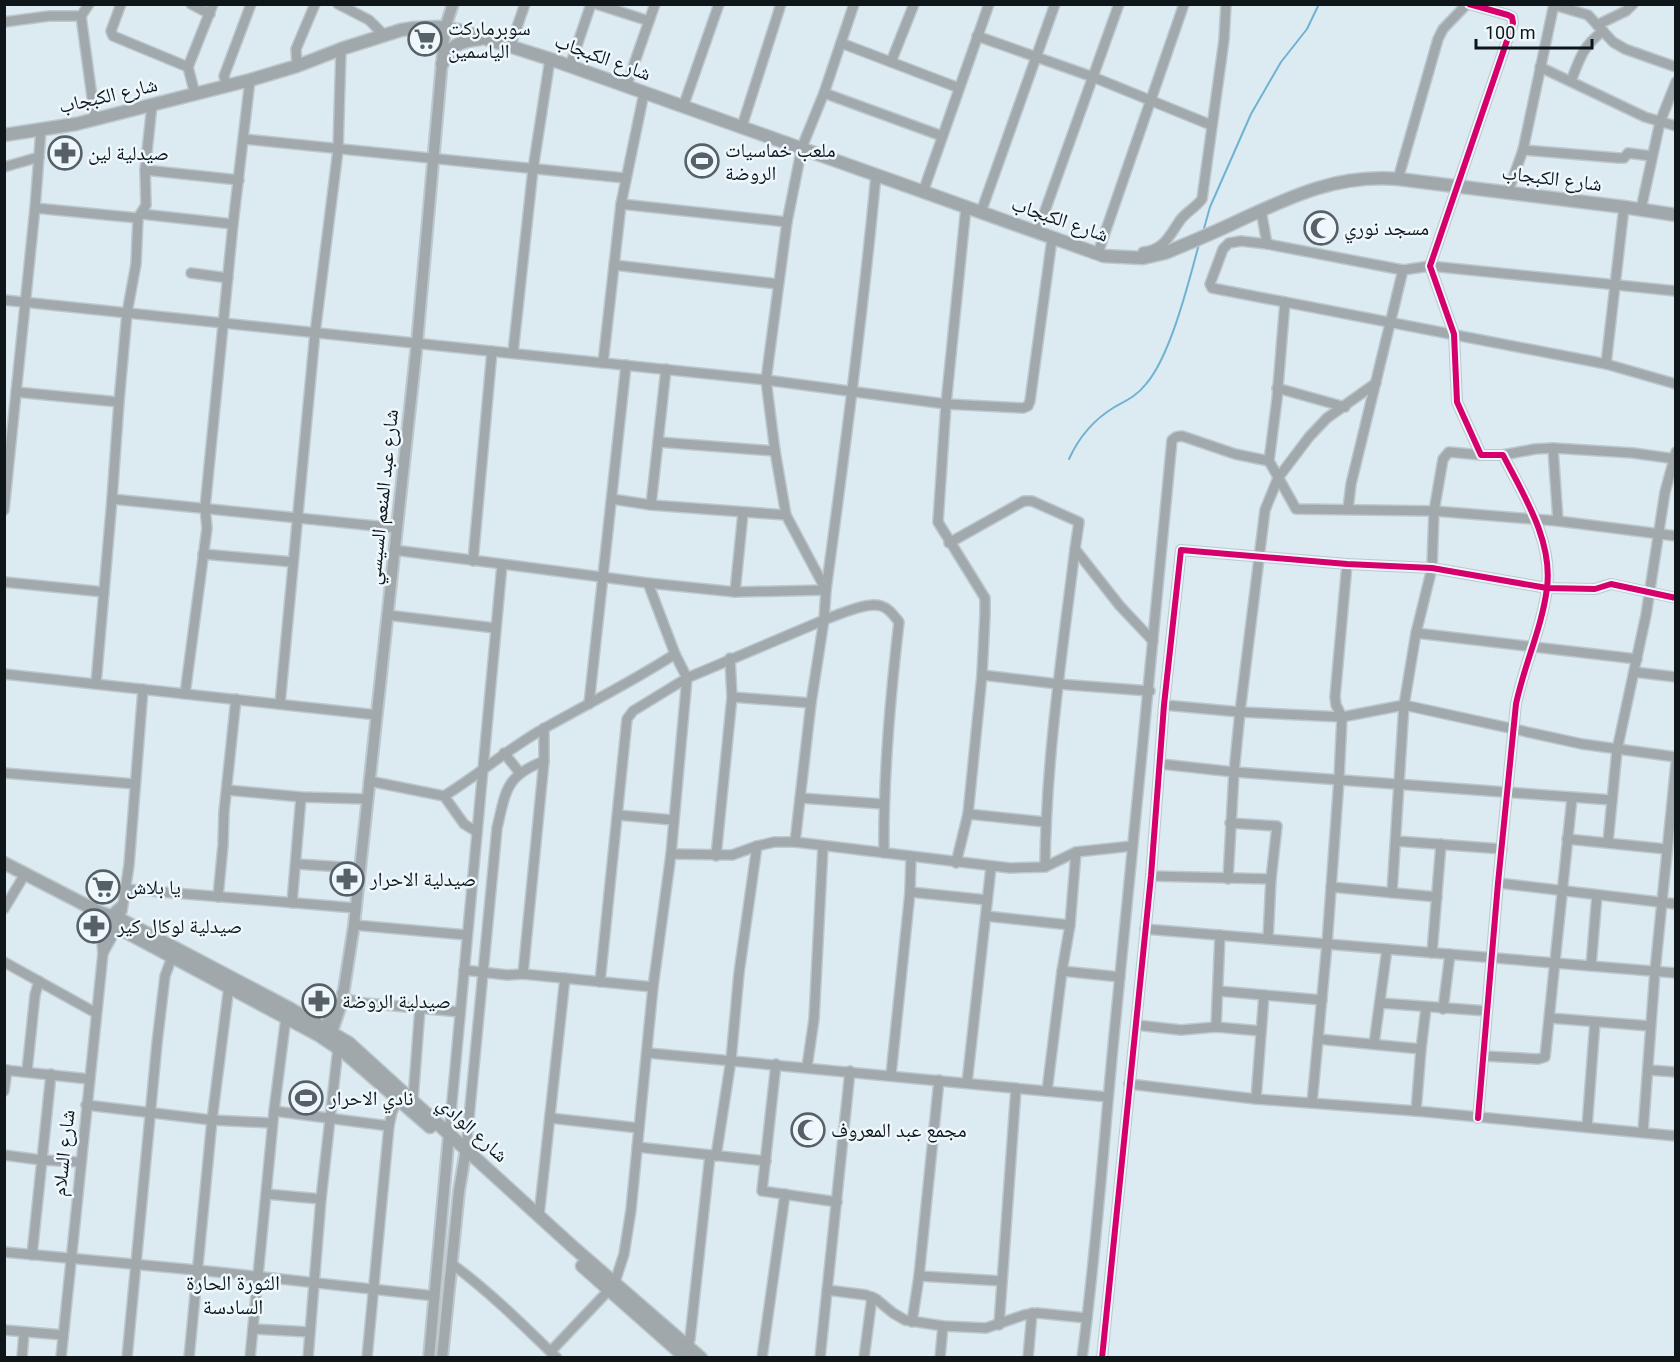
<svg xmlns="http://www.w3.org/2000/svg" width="1680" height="1362" font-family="Roboto,'Noto Naskh Arabic',sans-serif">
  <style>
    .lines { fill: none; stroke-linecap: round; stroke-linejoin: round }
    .stream { stroke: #70b2d2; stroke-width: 2 }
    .minor-casing { stroke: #bdc7ce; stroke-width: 12 }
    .tertiary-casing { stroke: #bdc7ce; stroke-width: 14 }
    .secondary-casing { stroke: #bdc7ce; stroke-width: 15 }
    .minor { stroke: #a1a9ac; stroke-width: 9 }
    .tertiary { stroke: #a1a9ac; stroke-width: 10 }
    .secondary { stroke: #a0a8ac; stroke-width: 12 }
    .cycleway-casing { stroke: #edf7fc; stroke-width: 10 }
    .cycleway { stroke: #d6006c; stroke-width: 6 }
    .labels { text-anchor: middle; stroke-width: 5; stroke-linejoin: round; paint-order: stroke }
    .poi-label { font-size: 20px; fill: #0e161a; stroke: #edf7fc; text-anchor: start }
    .street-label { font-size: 20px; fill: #0e161a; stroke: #edf7fc }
    .neighbourhood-label { font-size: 21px; fill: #0e161a; stroke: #edf7fc }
  </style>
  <rect width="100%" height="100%" fill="#dceaf2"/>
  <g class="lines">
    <g class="stream">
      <polyline points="1203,232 1210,207 1251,114 1281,62 1307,29 1319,4"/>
      <path d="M1069,459C1079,437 1092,421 1113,408C1125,401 1137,396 1146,384C1171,355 1189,281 1199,244"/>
    </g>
    <defs>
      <g id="minor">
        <polyline points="89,4 81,16 95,119"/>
        <polyline points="121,4 111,31 113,36 188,67 195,94"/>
        <polyline points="191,4 210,14"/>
        <polyline points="338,4 369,20 384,35"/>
        <polyline points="596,4 649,21"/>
        <path d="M854,4L824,93L802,147L787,222L766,380L775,451L786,515L826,590L824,620C837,615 868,601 881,606C889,608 894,616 899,622C890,699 883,776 884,853"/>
        <path d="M1469,4L1508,15L1512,17L1513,23L1430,266L1454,334L1457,402L1481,455H1503C1524,496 1553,541 1547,588C1542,628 1524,665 1516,704L1498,883L1478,1118"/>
        <polyline points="1554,5 1588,15 1613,42 1625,49 1676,67"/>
        <polyline points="4,22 49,16 81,16"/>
        <polyline points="1597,25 1626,11 1633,4"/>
        <polyline points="977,36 1093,77 1211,125"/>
        <polyline points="841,43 959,88"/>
        <polyline points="510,47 525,4"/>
        <polyline points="891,62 914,4"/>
        <polyline points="297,66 296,49 315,4"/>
        <polyline points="570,66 591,4"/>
        <polyline points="188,67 213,4"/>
        <polyline points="1540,67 1645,117 1676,126"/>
        <path d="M1571,81C1580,58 1583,46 1603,31"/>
        <polyline points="227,86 224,76 251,4"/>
        <polyline points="626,87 655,4"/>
        <polyline points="824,93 942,136"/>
        <polyline points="683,107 719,4"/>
        <polyline points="742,126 781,4"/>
        <polyline points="244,139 625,178"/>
        <polyline points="1523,150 1619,158 1624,158 1628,153 1651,156"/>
        <polyline points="4,167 39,157"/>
        <polyline points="145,170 239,180"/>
        <polyline points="1398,179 1438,39 1443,29 1467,4"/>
        <polyline points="923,192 989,4"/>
        <polyline points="1508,192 1523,150 1554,4"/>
        <polyline points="621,204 787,222"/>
        <polyline points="35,208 138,218"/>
        <polyline points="1641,209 1660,122 1676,82"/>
        <polyline points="1261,210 1267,244"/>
        <polyline points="981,212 1055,4"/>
        <polyline points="141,214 233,224"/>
        <polyline points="1037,233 1119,4"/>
        <path d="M1143,252C1165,250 1170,234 1181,219C1188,211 1196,207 1202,199L1224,40L1226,4"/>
        <polyline points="1094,254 1099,250 1184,4"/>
        <polyline points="614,265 778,284"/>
        <polyline points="191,273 228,278"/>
        <polyline points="1676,291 1430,266 1403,270 1267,244 1241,241 1229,243 1223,249 1210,284 1212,288 1606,364 1676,384"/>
        <polyline points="4,300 766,380 946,404 1023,408 1028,406 1030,401 1052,239"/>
        <polyline points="1285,302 1277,399 1269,461 1296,509 1434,511 1558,521 1676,536"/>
        <polyline points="513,353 533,169 550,59"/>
        <polyline points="603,363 621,204 644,93"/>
        <polyline points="1606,364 1624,207"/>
        <polyline points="1277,388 1345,407"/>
        <polyline points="16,392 119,402"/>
        <polyline points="658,442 775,451"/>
        <polyline points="1553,448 1558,521"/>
        <polyline points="1503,455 1535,449 1553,448 1633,453 1676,459"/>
        <polyline points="112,499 396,528"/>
        <polyline points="612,499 651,505 786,515"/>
        <polyline points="651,505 666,369"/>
        <polyline points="1348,509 1351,484 1403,270"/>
        <polyline points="4,510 35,208 41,129"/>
        <polyline points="949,543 1024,501 1032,501 1079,522 1075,549 1120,606 1153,641"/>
        <polyline points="394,550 648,583 675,654 687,678 671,854 653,987 631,1210 624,1254 615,1282"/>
        <polyline points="203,554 293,562"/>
        <polyline points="473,561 492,351"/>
        <polyline points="4,582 104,592"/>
        <path d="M648,583L735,592L826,590C845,451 863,313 876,175"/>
        <polyline points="735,592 743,513"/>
        <polyline points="387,615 495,628"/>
        <polyline points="1416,633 1637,659"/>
        <polyline points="1634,672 1676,677"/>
        <polyline points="4,674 377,715"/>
        <polyline points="982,675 1058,684 1150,691"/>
        <polyline points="96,684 112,499 119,402 127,313 136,264 138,218 146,205 145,170 152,105"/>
        <polyline points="185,694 207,528 205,508 233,224 250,80"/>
        <polyline points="732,697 811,703"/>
        <polyline points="280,704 315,333 338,150 341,49"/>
        <polyline points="589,704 626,365"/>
        <polyline points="1164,705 1240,712 1342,717 1404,705 1582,744 1676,757"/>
        <polyline points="504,753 520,773"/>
        <polyline points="1161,764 1234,772 1612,800"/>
        <polyline points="4,773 135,784"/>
        <polyline points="369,781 444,796 464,824 477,832"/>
        <polyline points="227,790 301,797 367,799"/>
        <path d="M444,796C478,775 508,749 543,729C587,704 632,682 675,654"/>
        <polyline points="800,798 883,804"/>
        <polyline points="968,814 1045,822"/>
        <polyline points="618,815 673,820"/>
        <polyline points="1230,823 1277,826 1271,879 1268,939"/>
        <polyline points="1567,839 1666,849"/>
        <polyline points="1396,841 1502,849"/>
        <polyline points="795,842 811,703 824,620"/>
        <polyline points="1608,842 1617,750 1646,615 1665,492 1676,452"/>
        <polyline points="671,854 732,855 757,846 774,842 795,842 1010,868 1045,867 1076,852 1132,846"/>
        <polyline points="716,856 732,697 730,658"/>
        <polyline points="956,863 968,814 982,675 985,615 985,598 938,522 946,404 966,207"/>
        <polyline points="296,864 360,868"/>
        <path d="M1045,867C1046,760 1062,654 1075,549"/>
        <polyline points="1151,876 1271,879"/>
        <polyline points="1228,879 1234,772 1240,712 1265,510 1278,478 1309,437 1327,418 1376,383"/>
        <polyline points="1498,883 1676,904"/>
        <polyline points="1331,887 1437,897"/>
        <polyline points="126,889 356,908"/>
        <polyline points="910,892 987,900"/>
        <polyline points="1392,893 1404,705 1416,633 1432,568 1434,511 1443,459 1449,452 1481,455"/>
        <polyline points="218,897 223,845 224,812 236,699"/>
        <polyline points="292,903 301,797"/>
        <polyline points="4,909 25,874"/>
        <polyline points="122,911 129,865 143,689"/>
        <polyline points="986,916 1070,925"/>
        <polyline points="354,925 467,935"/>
        <polyline points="1145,929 1676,973"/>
        <polyline points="103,953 119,924"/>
        <polyline points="1432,953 1441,844"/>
        <polyline points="4,962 96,1013"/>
        <polyline points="1591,966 1597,895"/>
        <polyline points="464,970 507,975 523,974 653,987"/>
        <polyline points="1062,971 1120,977"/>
        <polyline points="523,974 544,761 544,728"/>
        <polyline points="600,982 627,719 633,711 687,678 824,620"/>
        <polyline points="1218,991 1322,1000"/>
        <polyline points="342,993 347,999 364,1003 460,1012"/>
        <polyline points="1380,1003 1487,1011"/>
        <polyline points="1443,1009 1450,954"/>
        <polyline points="1550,1018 1650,1026"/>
        <polyline points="1136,1025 1181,1030 1216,1027 1261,1031"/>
        <polyline points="1216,1027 1220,935"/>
        <polyline points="1318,1039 1421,1049 1426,1008"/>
        <polyline points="1374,1044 1387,949"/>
        <polyline points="648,1053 1108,1097"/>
        <polyline points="1483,1056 1538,1059 1545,1057 1572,798"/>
        <polyline points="776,1064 762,1191 837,1202"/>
        <polyline points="807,1067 814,1019 823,846"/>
        <polyline points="4,1070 89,1079"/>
        <polyline points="1648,1070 1676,1072"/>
        <polyline points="27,1071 35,995 39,981"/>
        <polyline points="891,1075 910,892 911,857"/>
        <polyline points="967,1083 991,867"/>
        <polyline points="1129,1084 1256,1099 1416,1111 1676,1136"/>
        <polyline points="4,1091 7,1070"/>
        <polyline points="1047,1091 1062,971 1070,925 1076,852"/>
        <polyline points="1256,1099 1264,995"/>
        <polyline points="413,1100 420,1008"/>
        <polyline points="1312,1103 1327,944 1339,779 1342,717 1336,705 1335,697 1347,564"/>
        <polyline points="86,1105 212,1120 272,1123"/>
        <polyline points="274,1111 389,1126"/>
        <polyline points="1416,1111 1421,1049"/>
        <polyline points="550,1118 639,1128"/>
        <polyline points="1587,1127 1595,1022"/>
        <polyline points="1643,1132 1655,971 1676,763"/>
        <polyline points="449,1134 502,565"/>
        <polyline points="637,1147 766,1161"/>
        <path d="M466,1149L497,828C506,791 505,776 544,761"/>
        <polyline points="4,1155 41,1160 80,1162"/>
        <polyline points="716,1156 731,1060 739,973 757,846"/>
        <polyline points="266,1194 321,1199"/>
        <polyline points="539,1216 565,978"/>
        <polyline points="4,1252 217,1272 435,1296"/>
        <polyline points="32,1255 51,1074"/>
        <path d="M452,1264C490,1292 523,1325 557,1358"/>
        <polyline points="919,1276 1002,1281"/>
        <polyline points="827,1290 866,1295 876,1299 893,1313 905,1320 943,1326 986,1328 1024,1315 1037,1313 1087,1318"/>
        <polyline points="912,1322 919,1276 939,1080"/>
        <polyline points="999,1325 1016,1088"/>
        <polyline points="253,1329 310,1332"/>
        <polyline points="4,1330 63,1335"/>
        <polyline points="686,1349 690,1339 710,1155"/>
        <polyline points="551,1351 609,1290"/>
        <polyline points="22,1358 24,1332"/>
        <path d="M61,1358L103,953C100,932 105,918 122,905"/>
        <polyline points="127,1358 157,1043 165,976 172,957"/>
        <polyline points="189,1358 212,1120 229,986"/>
        <polyline points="250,1358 274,1111 286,1017"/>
        <polyline points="308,1358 321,1199 338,1048"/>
        <polyline points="367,1358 389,1126 392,1112 398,1099"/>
        <polyline points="762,1358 785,1194"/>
        <polyline points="820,1358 850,1071"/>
        <polyline points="864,1358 872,1297"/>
        <polyline points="940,1358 943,1326"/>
        <polyline points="1028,1358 1032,1313"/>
        <path d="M1082,1358C1097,1247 1104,1136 1115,1026C1134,831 1154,635 1172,440L1176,437L1182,436L1235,454L1269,461"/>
        <polyline points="1102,1358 1151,876 1164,705 1181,550 1347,564 1432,568 1547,588 1595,589 1611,584 1676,598"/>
      </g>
      <g id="tertiary">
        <polyline points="325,1028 336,1003"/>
        <polyline points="332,1032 342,1002 354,925 417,343 445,28 453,4"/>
        <polyline points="429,1358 449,1134"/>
        <polyline points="442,1358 459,1191 466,1149"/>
      </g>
      <g id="secondary">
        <path d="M442,64C453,44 457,42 480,39"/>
        <path d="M4,135L76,124L250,80L297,66L341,49L401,30L414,28L438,27L458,30L550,59L1104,256L1143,258L1165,253C1189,243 1213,233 1236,222C1290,197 1336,174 1398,179L1624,207L1676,215"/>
        <polyline points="4,863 101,913 116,917 289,1008 349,1043 573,1247 701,1358"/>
        <polyline points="101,913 107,922 320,1036 345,1053 430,1127"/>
        <polyline points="582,1266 686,1358"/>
      </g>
    </defs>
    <use href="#minor" class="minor-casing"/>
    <use href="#tertiary" class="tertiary-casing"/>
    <use href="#secondary" class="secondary-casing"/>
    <use href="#minor" class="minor"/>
    <use href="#tertiary" class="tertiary"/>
    <use href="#secondary" class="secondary"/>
    <defs>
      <g id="cycleway">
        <path d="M1469,4L1508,15L1512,17L1513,23L1430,266L1454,334L1457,402L1481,455H1503C1524,496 1553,541 1547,588C1542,628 1524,665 1516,704L1498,883L1478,1118"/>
        <polyline points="1102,1358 1151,876 1164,705 1181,550 1347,564 1432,568 1547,588 1595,589 1611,584 1676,598"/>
      </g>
    </defs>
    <use href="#cycleway" class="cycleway-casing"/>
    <use href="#cycleway" class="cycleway"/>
  </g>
  <defs>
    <symbol id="supermarket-ring" viewBox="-11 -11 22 22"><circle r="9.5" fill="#edf7fc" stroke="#566066" stroke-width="1.5"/><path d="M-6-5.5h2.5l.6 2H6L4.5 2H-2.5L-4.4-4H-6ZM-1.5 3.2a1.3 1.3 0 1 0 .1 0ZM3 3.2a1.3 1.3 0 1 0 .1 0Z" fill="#566066"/></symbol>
    <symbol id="pharmacy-ring" viewBox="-11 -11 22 22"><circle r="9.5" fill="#edf7fc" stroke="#566066" stroke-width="1.5"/><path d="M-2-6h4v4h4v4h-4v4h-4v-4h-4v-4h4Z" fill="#566066"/></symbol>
    <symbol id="stadium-ring" viewBox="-11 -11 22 22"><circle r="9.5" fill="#edf7fc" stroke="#566066" stroke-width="1.5"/><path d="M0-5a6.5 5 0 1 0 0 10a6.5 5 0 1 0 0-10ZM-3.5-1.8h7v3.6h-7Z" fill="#566066"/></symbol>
    <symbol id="mosque-ring" viewBox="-11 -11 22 22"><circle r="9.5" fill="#edf7fc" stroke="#566066" stroke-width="1.5"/><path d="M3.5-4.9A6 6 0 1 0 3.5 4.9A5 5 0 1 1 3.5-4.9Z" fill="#566066"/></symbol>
  </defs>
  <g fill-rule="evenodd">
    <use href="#supermarket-ring" x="406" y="20" width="38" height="38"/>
    <use href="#pharmacy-ring" x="46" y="134" width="38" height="38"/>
    <use href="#stadium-ring" x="683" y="142" width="38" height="38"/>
    <use href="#mosque-ring" x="1302" y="209" width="38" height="38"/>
    <use href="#pharmacy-ring" x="328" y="860" width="38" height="38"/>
    <use href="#supermarket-ring" x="84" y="868" width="38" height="38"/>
    <use href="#pharmacy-ring" x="75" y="907" width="38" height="38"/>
    <use href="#pharmacy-ring" x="300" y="982" width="38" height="38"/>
    <use href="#stadium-ring" x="287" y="1079" width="38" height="38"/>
    <use href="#mosque-ring" x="789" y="1111" width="38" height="38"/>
  </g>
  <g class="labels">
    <g class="poi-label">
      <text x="448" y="35">سوبرماركت<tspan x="448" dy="23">الياسمين</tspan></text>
      <text x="725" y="157">ملعب خماسيات<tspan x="725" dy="23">الروضة</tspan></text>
      <text x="88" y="160">صيدلية لين</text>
      <text x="1344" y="235">مسجد نوري</text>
      <text x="370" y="886">صيدلية الاحرار</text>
      <text x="126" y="894">يا بلاش</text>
      <text x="117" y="933">صيدلية لوكال كير</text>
      <text x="342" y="1008">صيدلية الروضة</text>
      <text x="329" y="1105">نادي الاحرار</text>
      <text x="831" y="1137">مجمع عبد المعروف</text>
    </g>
    <g class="street-label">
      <text transform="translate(603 57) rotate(20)" y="7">شارع الكبجاب</text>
      <text transform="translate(108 95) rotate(-13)" y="7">شارع الكبجاب</text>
      <text transform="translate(1552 178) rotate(7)" y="7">شارع الكبجاب</text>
      <text transform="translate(1060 219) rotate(19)" y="7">شارع الكبجاب</text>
      <text transform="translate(382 497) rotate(-84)" y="7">شارع عبد المنعم السيسي</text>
      <text transform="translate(473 1129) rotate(42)" y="7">شارع الوادي</text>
      <text transform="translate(63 1153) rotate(-84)" y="7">شارع السلام</text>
    </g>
    <g class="neighbourhood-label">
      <text x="233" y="1290">الثورة الحارة<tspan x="233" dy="24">السادسة</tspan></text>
    </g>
  </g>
  <rect width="1680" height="1362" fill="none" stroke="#0e161a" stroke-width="12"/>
  <path d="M1476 39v9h116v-9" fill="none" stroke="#0e161a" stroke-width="3"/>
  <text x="1485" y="39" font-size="18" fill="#0e161a" stroke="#edf7fc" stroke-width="4.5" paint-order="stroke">100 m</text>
</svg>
